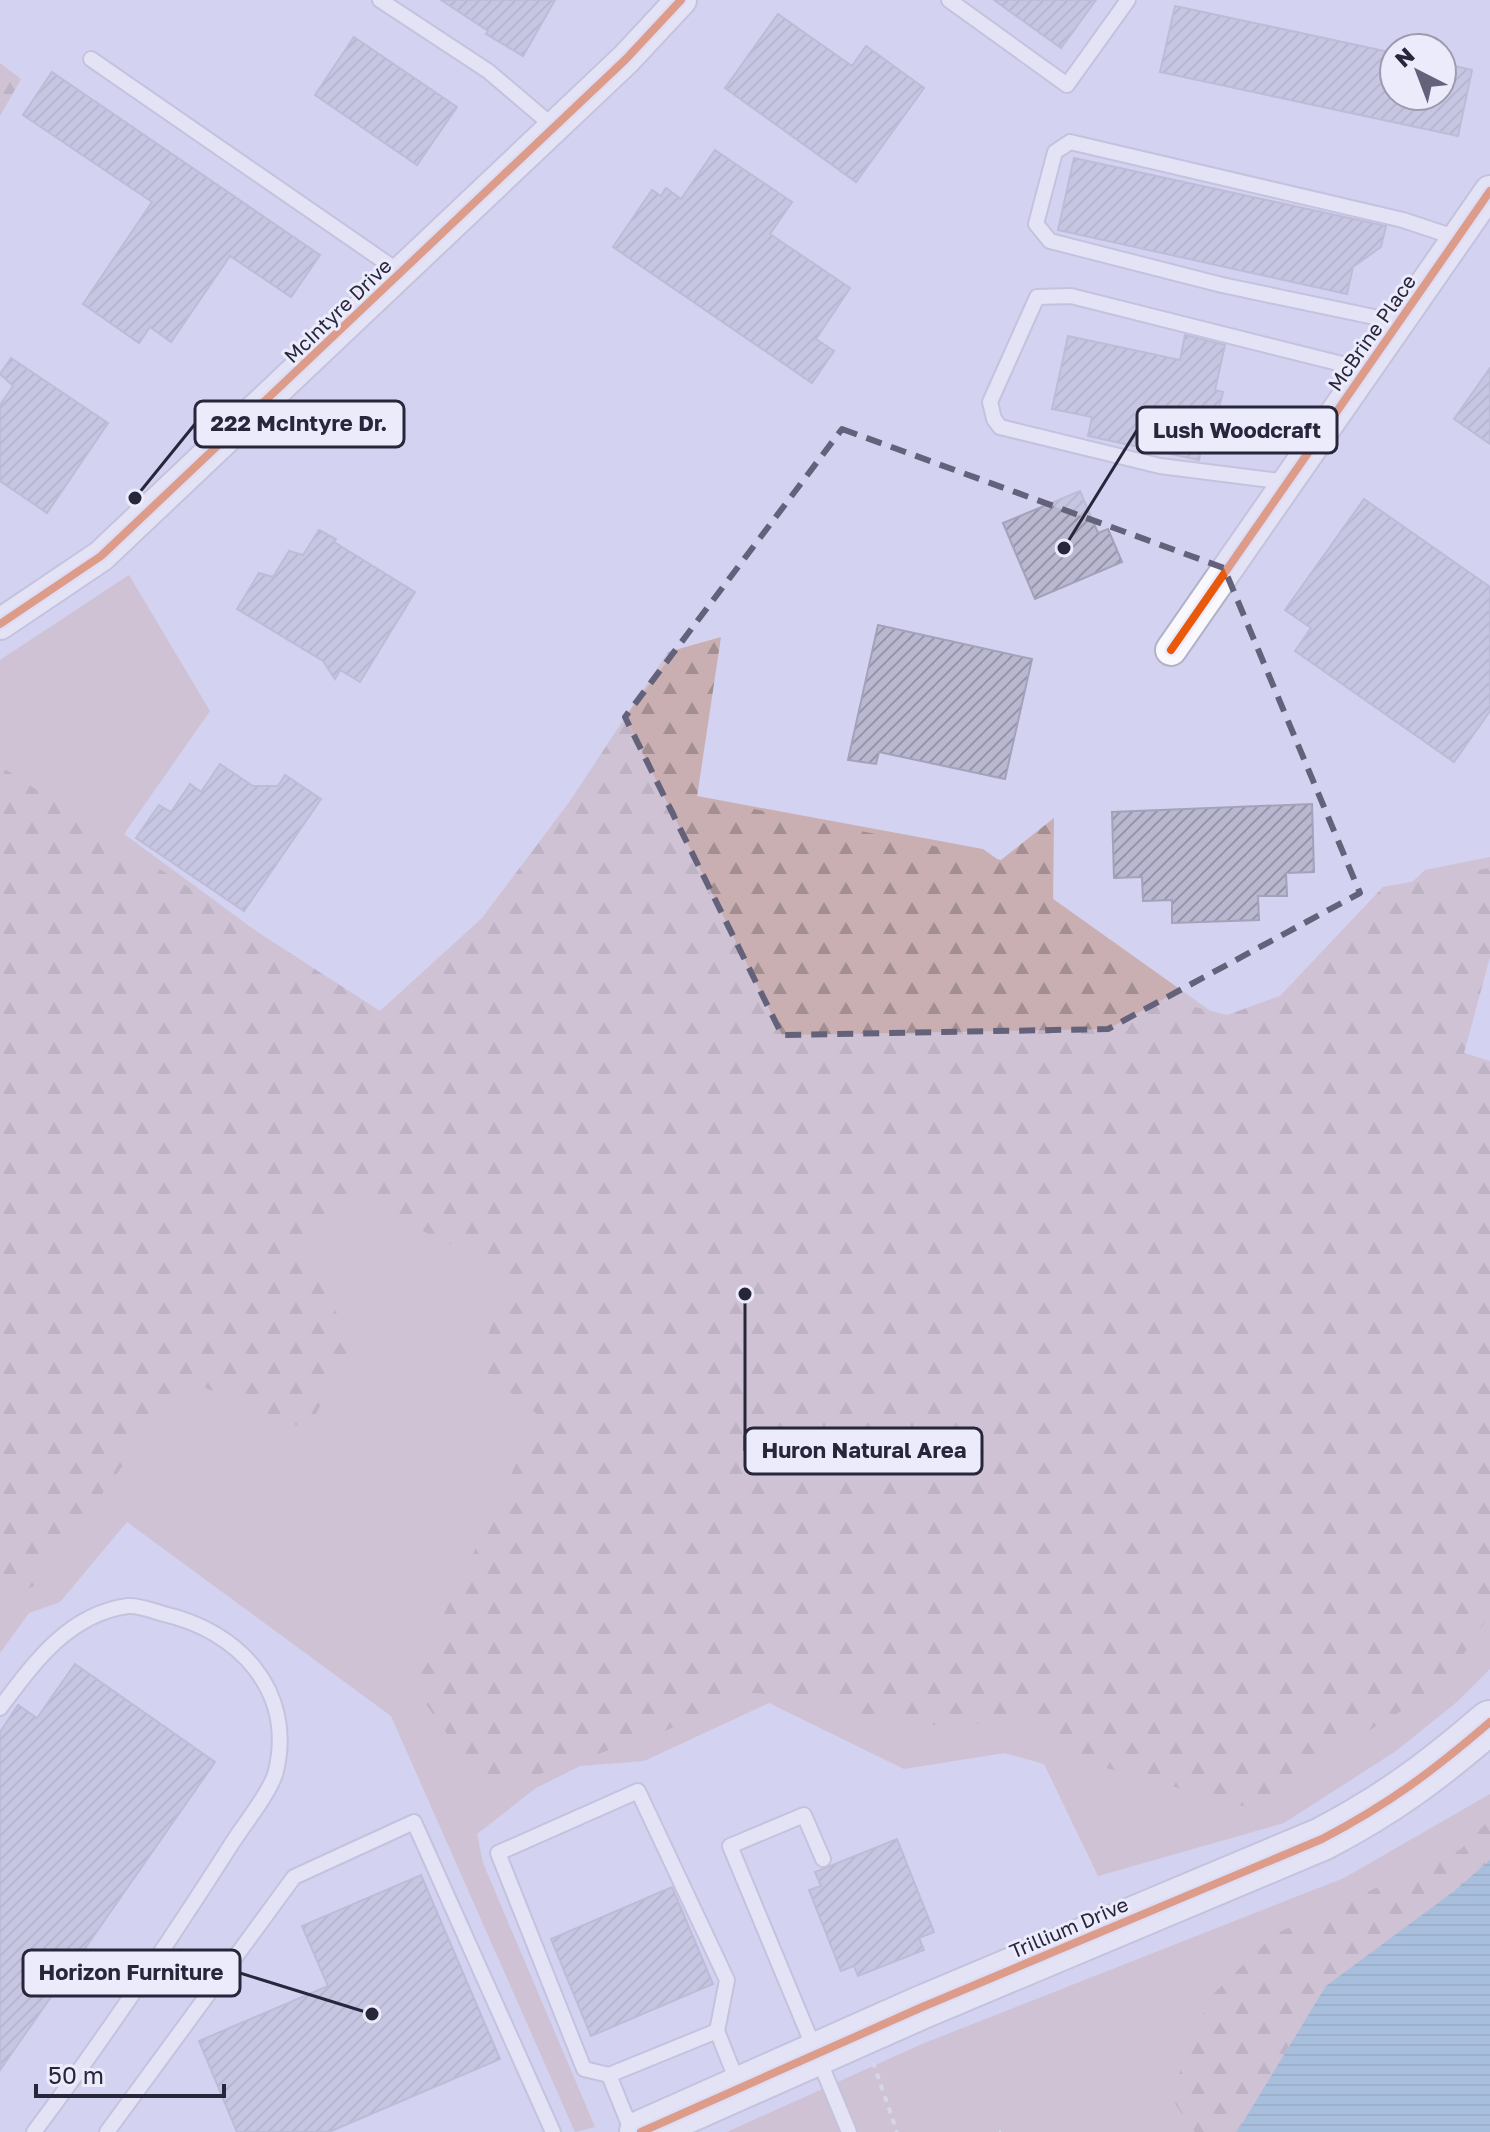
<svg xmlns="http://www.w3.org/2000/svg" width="1490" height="2132" font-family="'Golos Text',sans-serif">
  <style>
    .green { fill: #c9afb1 }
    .forest { fill: url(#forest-firs) }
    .water { fill: url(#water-rules) }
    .building { fill: url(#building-hatch); stroke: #a3a2ba; stroke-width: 2 }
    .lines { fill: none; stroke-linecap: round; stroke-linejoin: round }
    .lane-casing { stroke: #b2b1c8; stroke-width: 18 }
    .street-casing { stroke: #b2b1c8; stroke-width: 34 }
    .secondary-casing { stroke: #b2b1c8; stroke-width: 46 }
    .path { stroke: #d9d9e2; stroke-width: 4; stroke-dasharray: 6 6; stroke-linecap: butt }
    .lane { stroke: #f8f8fd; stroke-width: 14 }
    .street { stroke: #f8f8fd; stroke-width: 30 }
    .secondary { stroke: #f8f8fd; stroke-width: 42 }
    .cycleway-casing { stroke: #ebebfc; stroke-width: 13 }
    .cycleway { stroke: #e8590c; stroke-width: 8 }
    .marked { fill: none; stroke: #63627a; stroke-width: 6; stroke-dasharray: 16 10; stroke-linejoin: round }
    .labels { text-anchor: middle; stroke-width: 6; stroke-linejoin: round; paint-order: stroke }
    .street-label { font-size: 20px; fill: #27263b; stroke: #ebebfc }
    .leader { fill: none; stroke: #27263b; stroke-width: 3 }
    .callout-dot { fill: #27263b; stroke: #ebebfc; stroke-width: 3 }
    .callout { fill: #ebebfc; stroke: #27263b; stroke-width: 3 }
    .callout-label { font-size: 22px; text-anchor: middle; font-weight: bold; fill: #27263b }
  </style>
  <defs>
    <pattern id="forest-firs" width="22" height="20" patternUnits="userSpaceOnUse" patternTransform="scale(2)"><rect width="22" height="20" fill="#c9afb1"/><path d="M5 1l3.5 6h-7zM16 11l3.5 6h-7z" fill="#a38e91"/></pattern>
    <pattern id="water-rules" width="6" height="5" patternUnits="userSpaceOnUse" patternTransform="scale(2)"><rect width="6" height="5" fill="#72a7c4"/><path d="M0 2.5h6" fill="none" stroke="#5e88a0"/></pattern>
    <pattern id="building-hatch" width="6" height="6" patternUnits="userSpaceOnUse" patternTransform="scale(2)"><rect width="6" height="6" fill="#b9b8d0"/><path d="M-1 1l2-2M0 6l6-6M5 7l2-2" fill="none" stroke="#9695aa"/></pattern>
  </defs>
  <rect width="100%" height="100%" fill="#d3d2f0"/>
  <g class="green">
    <polygon points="129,575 210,711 124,834 380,1022 681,793 983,849 1247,1037 1425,870 1490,857 1490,901 1454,1058 1490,1066 1490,1669 1458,1701 1396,1751 1284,1823 1098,1876 1044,1764 1004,1753 904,1769 769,1703 644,1761 580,1766 536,1788 477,1834 483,1863 595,2127 575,2132 391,1716 127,1522 60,1602 29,1613 0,1653 0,660"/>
    <polygon points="1490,1794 1490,2132 727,2132 922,2044 1344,1878"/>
  </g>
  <g class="forest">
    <polygon points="0,63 21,79 0,116"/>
    <polygon points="721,637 697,797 1001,860 1054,818 1053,907 1167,1000 1227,1015 1280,996 1383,887 1490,868 1490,957 1464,1053 1490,1061 1490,1614 1443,1686 1308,1767 1268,1813 1096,1765 1032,1718 949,1727 867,1717 821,1698 753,1693 667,1730 488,1792 411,1683 539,1416 479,1366 508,1271 348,1196 305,1246 351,1344 308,1430 186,1380 34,1586 0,1599 0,766 380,1011 482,918 570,801 668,652"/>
    <polygon points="1490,1819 1490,1860 1453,1892 1326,1986 1237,2132 1195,2132 1170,2097 1210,1997 1275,1934 1461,1849"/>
  </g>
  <polygon class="water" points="1490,1860 1490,2132 1237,2132 1326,1986 1453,1892"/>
  <g class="building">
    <polygon points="441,0 555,0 523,56 486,34 488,31"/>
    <polygon points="994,0 1096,0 1061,48"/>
    <polygon points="1175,6 1394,53 1394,96 1442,96 1442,63 1472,70 1458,136 1160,72"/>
    <polygon points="778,14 852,66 866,46 924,88 856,182 725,88"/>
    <polygon points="354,37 457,107 417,165 315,95"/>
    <polygon points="52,72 320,255 291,297 230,256 171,342 150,327 139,343 83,304 152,202 23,115"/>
    <polygon points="715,150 792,202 770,234 850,288 816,339 834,351 812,383 613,247 652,190 661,196 666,188 681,199"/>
    <polygon points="1074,158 1386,226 1381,247 1353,267 1347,294 1058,230"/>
    <polygon points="1185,335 1225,345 1215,390 1223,392 1218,412 1210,411 1199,460 1088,436 1092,417 1052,409 1068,336 1180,360"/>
    <polygon points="11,358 108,423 47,513 0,481 0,405 13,386 0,374"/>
    <polygon points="1490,368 1490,444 1454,419"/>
    <polygon points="1080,491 1098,533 1108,529 1122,562 1035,599 1003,523"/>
    <polygon points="1364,499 1490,587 1490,711 1454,762 1295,651 1311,628 1285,610"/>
    <polygon points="319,530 336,539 334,542 415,592 360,682 340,670 335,679 323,661 237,609 259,573 273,577 289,551 303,555"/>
    <polygon points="878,625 1032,659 1005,779 879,752 876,764 848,760"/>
    <polygon points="220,764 253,786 278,786 285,775 321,799 244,911 136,838 159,805 171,812 190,784 201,792"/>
    <polygon points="1312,804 1314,872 1286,873 1287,896 1258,896 1259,920 1172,923 1172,900 1143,901 1142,877 1114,878 1112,812"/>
    <polygon points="75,1664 215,1762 0,2070 0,1732 18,1705 37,1718"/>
    <polygon points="897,1839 934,1932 919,1938 924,1950 858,1976 854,1966 841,1971 809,1890 821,1886 815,1872"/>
    <polygon points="421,1875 500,2059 329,2132 237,2132 199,2041 328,1986 302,1926"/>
    <polygon points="672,1887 713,1984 591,2036 551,1939"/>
  </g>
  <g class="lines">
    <defs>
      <g id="lane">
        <polyline points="380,0 488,71 554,127"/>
        <polyline points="949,0 1067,85 1128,0"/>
        <polyline points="91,59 401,273"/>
        <polyline points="1398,322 1222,285 1050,241 1036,224 1055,152 1070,142 1403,220 1457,238"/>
        <polyline points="1287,482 1160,466 1000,427 994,419 990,402 1037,297 1071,296 1366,370"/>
        <path d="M0,1708C33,1664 68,1614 128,1606C139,1605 153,1611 164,1614C238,1631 295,1690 276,1771C271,1792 241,1828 229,1848C167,1945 103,2040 34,2132"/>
        <polyline points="823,1859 804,1815 730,1846 849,2132"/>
        <polyline points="717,2031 609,2075 584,2069 498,1853 638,1791 727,1980 717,2031 739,2086"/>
        <polyline points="609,2075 632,2132"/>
        <polyline points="107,2132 294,1877 414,1822 553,2132"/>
      </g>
      <g id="street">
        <polyline points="0,624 101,556 626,59 681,0"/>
        <polyline points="1171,650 1490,191"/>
      </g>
      <path id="secondary" d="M641,2132L920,2008L1322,1839C1389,1804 1433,1771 1490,1722"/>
    </defs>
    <use href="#lane" class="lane-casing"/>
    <use href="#street" class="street-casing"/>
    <use href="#secondary" class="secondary-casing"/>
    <g class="path">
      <polyline points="873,2062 897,2132"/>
      <polyline points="999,2132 1001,2132"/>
    </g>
    <use href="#lane" class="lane"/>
    <use href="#street" class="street"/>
    <use href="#secondary" class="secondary"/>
    <defs>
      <g id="cycleway">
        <polyline points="0,624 101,556 626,59 681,0"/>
        <polyline points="1171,650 1490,191"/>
        <path d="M641,2132L920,2008L1322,1839C1389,1804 1433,1771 1490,1722"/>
      </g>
    </defs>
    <use href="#cycleway" class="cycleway-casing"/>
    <use href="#cycleway" class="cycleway"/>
  </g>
  <path d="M0 0H1490V2132H0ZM842,429L1224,568L1360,893L1108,1029L782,1035L625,717Z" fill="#d3d2f0" fill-opacity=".55" fill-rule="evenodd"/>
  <path class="marked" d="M842,429L1224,568L1360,893L1108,1029L782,1035L625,717Z"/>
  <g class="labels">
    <g class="street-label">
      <text transform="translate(338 311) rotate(-44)" y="7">McIntyre Drive</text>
      <text transform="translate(1372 333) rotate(-55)" y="7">McBrine Place</text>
      <text transform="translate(1069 1928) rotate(-23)" y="7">Trillium Drive</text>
    </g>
  </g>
  <path class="leader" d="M135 498L195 424M1064 548L1137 430M745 1294L745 1451M372 2014L240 1973"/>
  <g class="callout-dot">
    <circle cx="135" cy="498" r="8"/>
    <circle cx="1064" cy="548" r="8"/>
    <circle cx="745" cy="1294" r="8"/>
    <circle cx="372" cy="2014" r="8"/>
  </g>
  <g class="callout">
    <rect x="195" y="401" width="209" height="46" rx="8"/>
    <rect x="1137" y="407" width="200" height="46" rx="8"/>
    <rect x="745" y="1428" width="237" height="46" rx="8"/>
    <rect x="23" y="1950" width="217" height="46" rx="8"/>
  </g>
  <g class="callout-label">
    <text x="299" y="431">222 McIntyre Dr.</text>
    <text x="1237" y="438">Lush Woodcraft</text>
    <text x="864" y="1458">Huron Natural Area</text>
    <text x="131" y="1980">Horizon Furniture</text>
  </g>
  <g transform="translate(1418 72) rotate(318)"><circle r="38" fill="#ebebfc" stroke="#9d9caf" stroke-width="2"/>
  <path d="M0-6L14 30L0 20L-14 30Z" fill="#63627a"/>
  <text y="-12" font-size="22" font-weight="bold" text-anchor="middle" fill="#27263b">N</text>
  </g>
  <path d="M36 2084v12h188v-12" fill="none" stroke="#27263b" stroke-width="4"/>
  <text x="48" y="2084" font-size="24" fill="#27263b" stroke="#ebebfc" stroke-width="6" paint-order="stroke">50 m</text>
</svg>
